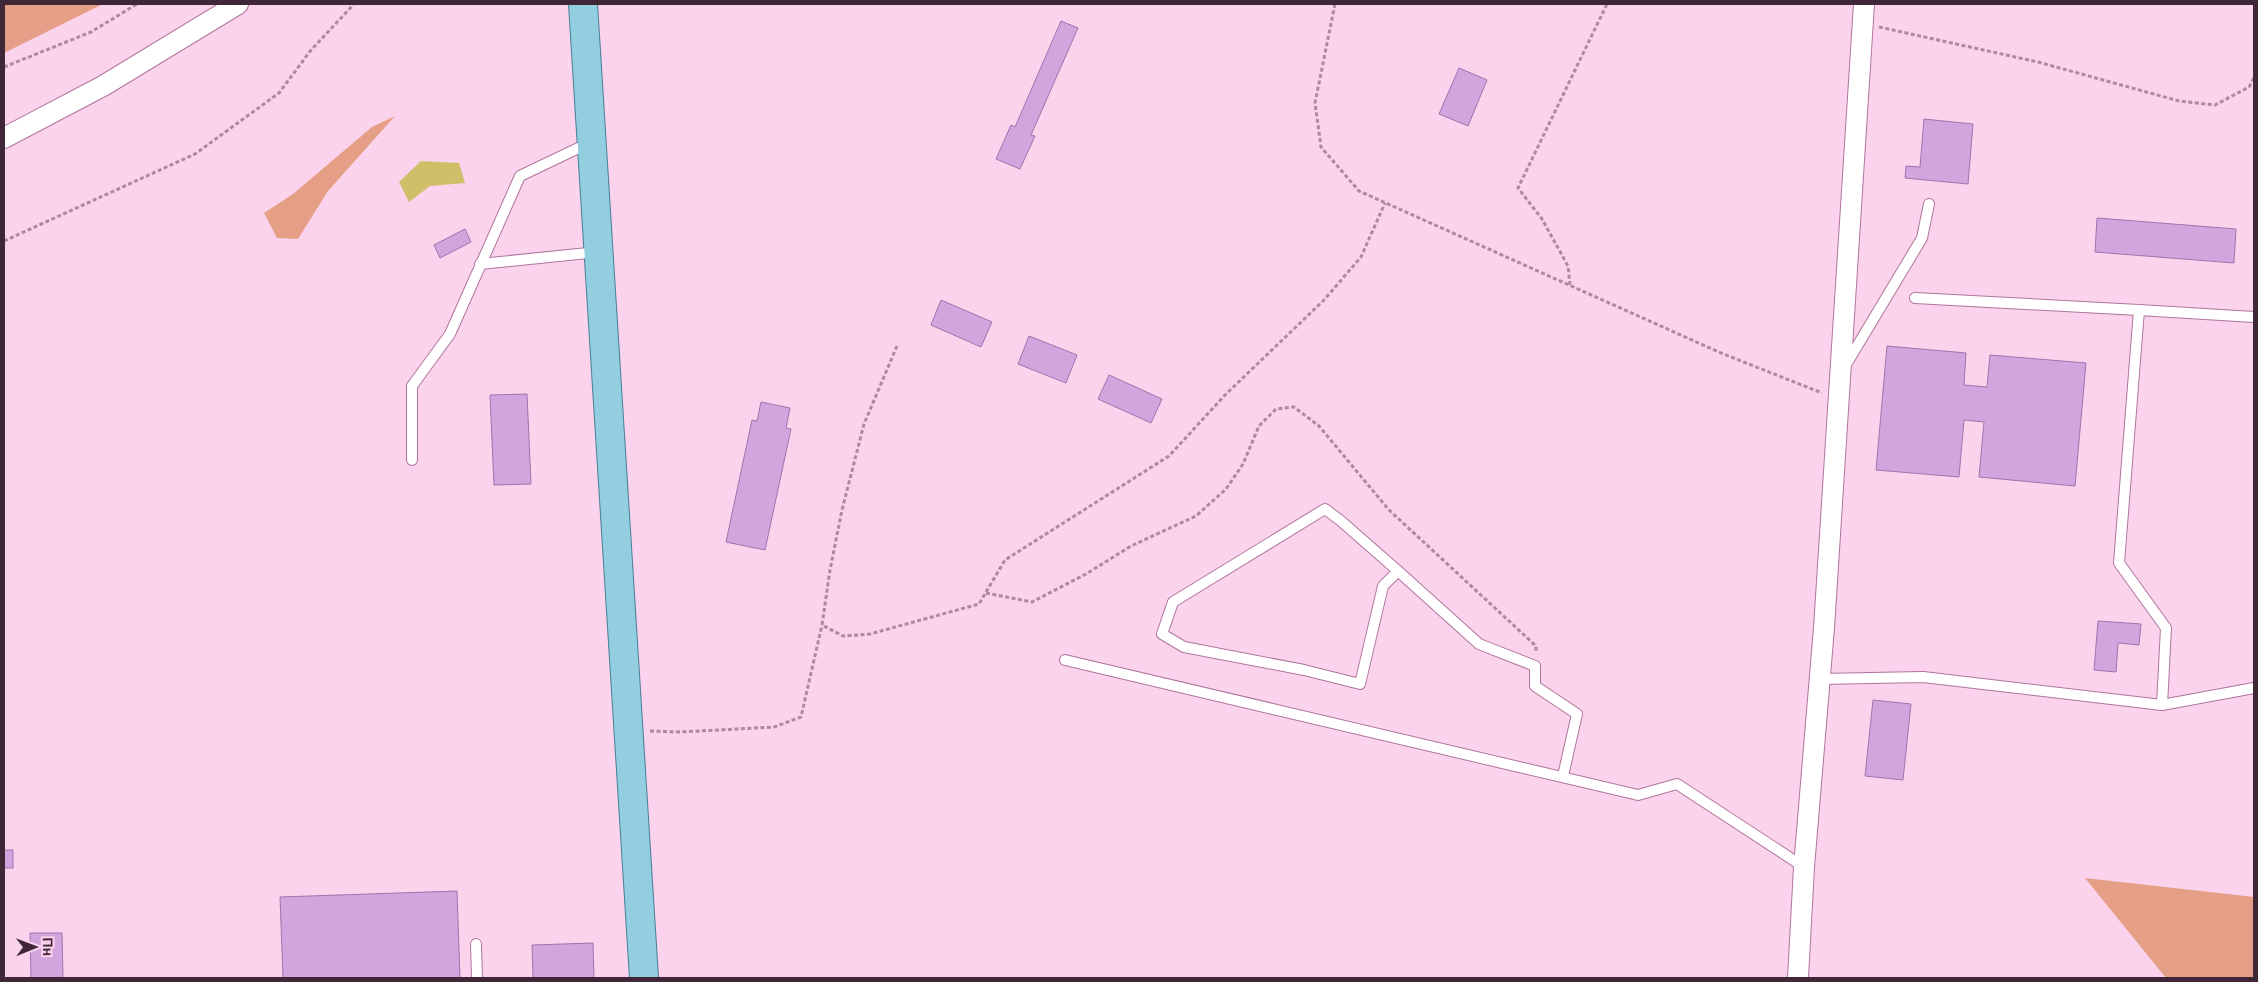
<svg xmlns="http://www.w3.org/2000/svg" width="2258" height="982" font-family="'DM Sans',sans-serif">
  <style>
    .green { fill: #e69f87 }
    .water { fill: #cfbf69 }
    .building { fill: #d3a5df; stroke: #9f74ab }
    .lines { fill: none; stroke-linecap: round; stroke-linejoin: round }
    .lane-casing { stroke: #b1749e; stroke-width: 12 }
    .street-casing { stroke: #b1749e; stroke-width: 22 }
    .primary-casing { stroke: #467e96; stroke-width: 30 }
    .path { stroke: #ac8ba1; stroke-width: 3; stroke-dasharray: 4 2.5; stroke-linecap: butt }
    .lane { stroke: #fff; stroke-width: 10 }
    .street { stroke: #fff; stroke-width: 20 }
    .primary { stroke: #92cedf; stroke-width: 28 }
  </style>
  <rect width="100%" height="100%" fill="#fbd3ed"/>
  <g class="green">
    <polygon points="4,4 103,4 4,53"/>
    <polygon points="395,116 328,191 298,239 277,238 264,213 293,194 372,127"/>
    <polygon points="2085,878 2254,897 2254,978 2166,978"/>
  </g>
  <polygon class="water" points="421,161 459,163 465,183 430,186 409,202 399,182"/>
  <g class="building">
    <polygon points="1061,21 1078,28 1031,135 1035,136 1020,169 996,159 1011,125 1015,127"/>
    <polygon points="1459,68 1487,80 1468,126 1439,114"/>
    <polygon points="1924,119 1973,124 1968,184 1905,178 1906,166 1920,167"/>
    <polygon points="2097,218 2236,229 2234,263 2095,252"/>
    <polygon points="465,229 471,242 440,258 434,245"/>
    <polygon points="941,300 992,322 981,347 931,325"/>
    <polygon points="1029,336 1077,355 1066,383 1018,364"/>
    <polygon points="1887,346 1966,353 1964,385 1987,387 1990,355 2086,363 2075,486 1979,477 1984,422 1964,420 1959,477 1876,470"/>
    <polygon points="1109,375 1162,399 1151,423 1098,399"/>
    <polygon points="527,394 531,484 494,485 490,395"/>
    <polygon points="761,402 790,408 786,428 791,429 765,550 726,542 752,420 757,421"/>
    <polygon points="2098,621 2141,624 2139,645 2118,643 2116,672 2094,670"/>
    <polygon points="1873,700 1911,704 1903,780 1865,776"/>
    <rect x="4" y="850" width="9" height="18"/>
    <polygon points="457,891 460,978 283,978 280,897"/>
    <polygon points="30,933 62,933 63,978 31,978"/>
    <polygon points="593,943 594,978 533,978 532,945"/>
  </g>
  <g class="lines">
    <defs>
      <g id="lane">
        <polyline points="480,264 598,252"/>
        <polyline points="1915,298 2139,310"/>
        <polyline points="1844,368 1922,238 1929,204"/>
        <polyline points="412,460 412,386 450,334 520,176 589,143"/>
        <polyline points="1398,571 1341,521 1325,509 1173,602 1162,634 1184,647 1304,670 1360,684 1383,586 1398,571 1479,644 1535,666 1535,686 1577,714 1563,776"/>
        <polyline points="1065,660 1638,795 1677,784 1804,867"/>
        <polyline points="1820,679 1923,677 2162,705 2254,688"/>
        <polyline points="2162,705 2166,628 2119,563 2139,310 2254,317"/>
        <polyline points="476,944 477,978"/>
      </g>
      <g id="street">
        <polyline points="4,138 103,86 238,4"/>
        <polyline points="1798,978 1804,867 1824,628 1864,4"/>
      </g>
      <polyline id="primary" points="583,4 644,978"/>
    </defs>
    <use href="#lane" class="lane-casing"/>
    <use href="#street" class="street-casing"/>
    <use href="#primary" class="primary-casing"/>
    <g class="path">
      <polyline points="1335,4 1315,103 1321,147 1359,191 1721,353 1822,393"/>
      <polyline points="1879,27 2038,62 2179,101 2215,105 2249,87 2254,78"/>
      <polyline points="4,67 91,32 137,4"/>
      <polyline points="4,241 195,154 279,93 311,50 354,4"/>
      <polyline points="1570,285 1568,266 1542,219 1518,188 1607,4"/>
      <polyline points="897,346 864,424 842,510 830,570 822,625 843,636 870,634 979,604 1005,560 1169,456 1225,395 1324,300 1361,257 1385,203"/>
      <polyline points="986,593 1032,602 1086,574 1131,546 1196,516 1226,489 1243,464 1259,426 1276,409 1294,407 1319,426 1389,510 1536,646 1536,653"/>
      <polyline points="650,731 680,732 774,727 801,717 822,625"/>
    </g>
    <use href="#lane" class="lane"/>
    <use href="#street" class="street"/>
    <use href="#primary" class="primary"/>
  </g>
  <rect width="2258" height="982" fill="none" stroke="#402738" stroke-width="10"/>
  <g transform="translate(35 947) rotate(89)" stroke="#fbd3ed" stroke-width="4" paint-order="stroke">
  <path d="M0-4L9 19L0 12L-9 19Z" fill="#402738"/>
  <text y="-8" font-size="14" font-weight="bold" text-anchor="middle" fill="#402738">Пн</text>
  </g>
</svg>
